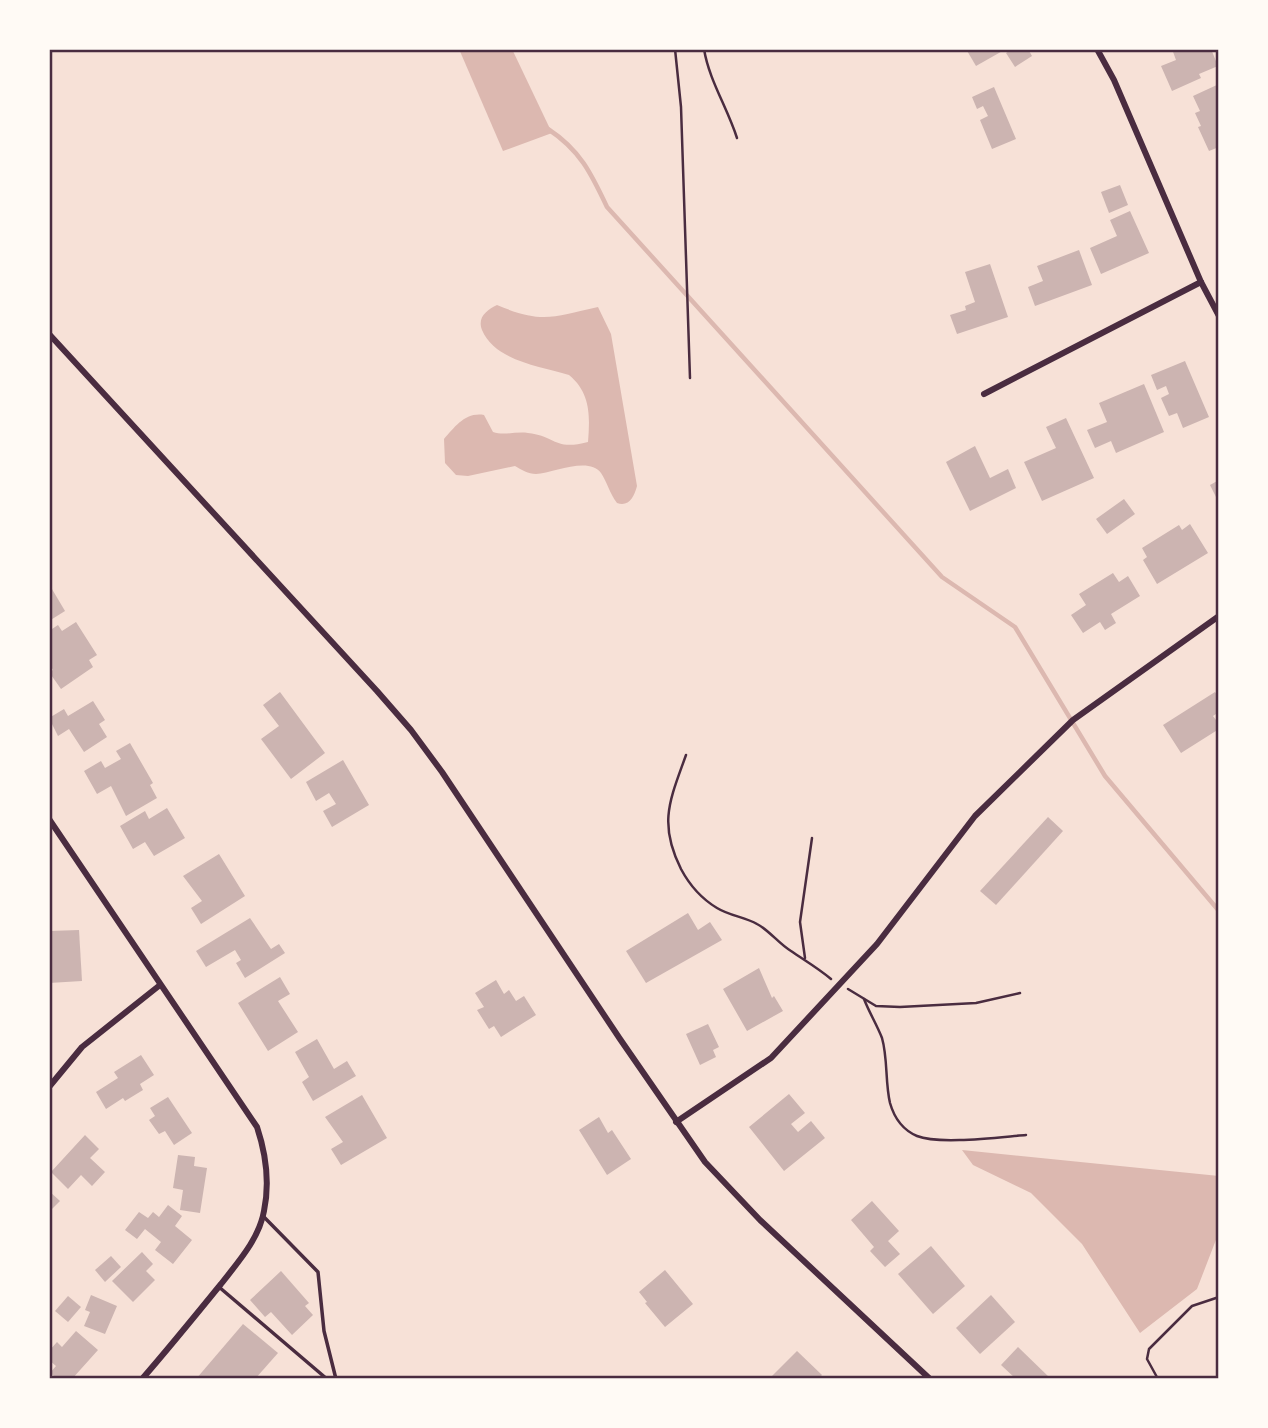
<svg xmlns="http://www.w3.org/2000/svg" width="1268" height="1428" font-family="Barlow,sans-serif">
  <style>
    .water { fill: #dcb8b0 }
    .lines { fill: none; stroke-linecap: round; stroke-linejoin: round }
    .stream { stroke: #dcb8b0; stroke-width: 4.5 }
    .building { fill: #ccb4b1 }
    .path { stroke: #4a2c40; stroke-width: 2.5 }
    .service { stroke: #4a2c40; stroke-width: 3.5 }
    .minor { stroke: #4a2c40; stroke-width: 6 }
    .neatline { fill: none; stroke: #4a2c40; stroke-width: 2.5 }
  </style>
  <rect width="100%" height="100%" fill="#f7e1d7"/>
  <g class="water">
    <polygon points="459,49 512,49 552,133 503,151"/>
    <path d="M497,305C542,324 553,317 598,307L611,334L637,486C634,497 629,507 617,503C610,494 607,482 601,473C589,456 553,473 536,474C528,474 522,470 515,466L468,476L456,475L445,463L444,439C455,427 465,412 484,415L493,432C504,436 516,431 528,433C556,436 554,451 588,442C590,417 591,393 569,375C540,366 495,361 482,330C477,317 487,310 497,305Z"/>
    <polygon points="962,1150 1219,1176 1219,1232 1197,1289 1140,1333 1082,1244 1031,1193 973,1165"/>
  </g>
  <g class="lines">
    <path class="stream" d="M548,129C580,150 591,173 607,207L942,577L1015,627L1105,776L1219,911"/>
  </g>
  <g class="building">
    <polygon points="966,49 1006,49 976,66"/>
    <polygon points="1012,49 1028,49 1032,56 1015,67 1006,53"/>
    <polygon points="1172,49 1211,49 1218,66 1199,74 1201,78 1172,91 1161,66 1176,60"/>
    <polygon points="1219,84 1219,147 1209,151 1198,127 1201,126 1195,113 1200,111 1193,96"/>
    <polygon points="994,87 1016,139 992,149 980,120 988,116 983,106 977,109 972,97"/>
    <polygon points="1120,185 1128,205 1109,213 1101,192"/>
    <polygon points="1130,211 1149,253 1101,274 1090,248 1117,236 1110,220"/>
    <polygon points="1079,250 1092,285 1035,306 1028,287 1043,281 1037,266"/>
    <polygon points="990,264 1008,317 957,334 950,315 966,310 965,306 975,302 965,272"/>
    <polygon points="1185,361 1209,417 1183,428 1177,413 1169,416 1161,398 1169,394 1166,386 1157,390 1151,375"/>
    <polygon points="1144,384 1164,432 1116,453 1111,441 1095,448 1087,430 1107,422 1099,403"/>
    <polygon points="1066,418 1094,478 1042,501 1024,462 1056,448 1046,427"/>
    <polygon points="975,446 990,478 1008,469 1016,488 970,511 946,462"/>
    <polygon points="1219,480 1219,503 1210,485"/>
    <polygon points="1124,499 1135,514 1107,534 1096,519"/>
    <polygon points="1190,524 1208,553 1157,584 1143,560 1147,557 1142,548 1179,525 1182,530"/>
    <polygon points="1113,573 1119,582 1128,576 1140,596 1111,614 1116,623 1105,630 1100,622 1083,633 1071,615 1086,605 1079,594"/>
    <polygon points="49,584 65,611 49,621"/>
    <polygon points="76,622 97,655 89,660 93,667 61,689 49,672 53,670 49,663 49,631 58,625 62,631"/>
    <polygon points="280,692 325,753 291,779 261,739 279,726 263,705"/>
    <polygon points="1215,692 1219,698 1219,712 1213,716 1219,724 1219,729 1181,753 1163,725"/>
    <polygon points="93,701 105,720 99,724 107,737 84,752 69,729 58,736 49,718 64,709 68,716"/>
    <polygon points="130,743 153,783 150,785 157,798 126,816 111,786 97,794 84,771 101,761 105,768 121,759 116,751"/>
    <polygon points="343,760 369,805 332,827 323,811 336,804 329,793 316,801 306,782"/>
    <polygon points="167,808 185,838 154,856 145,842 133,849 120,826 145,811 149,819"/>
    <polygon points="1048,817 1063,831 996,905 980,891"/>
    <polygon points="219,854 245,896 201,924 191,908 202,901 183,876"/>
    <polygon points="688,913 698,930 710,922 722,940 646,983 626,951"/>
    <polygon points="250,918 271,949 279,944 285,953 245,978 236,963 241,960 235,950 206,967 196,951"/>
    <polygon points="79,930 82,981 49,983 49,931"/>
    <polygon points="759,968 772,998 774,996 783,1011 747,1031 723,989"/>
    <polygon points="280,977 290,994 278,1001 298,1032 268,1051 238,1003"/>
    <polygon points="496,980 504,994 509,990 516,1001 524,996 536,1015 501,1037 494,1026 489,1029 477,1010 484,1007 475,993"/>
    <polygon points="708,1024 719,1047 713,1050 716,1057 700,1065 686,1034"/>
    <polygon points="317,1039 334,1069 347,1061 356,1076 313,1101 302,1082 309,1077 295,1052"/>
    <polygon points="141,1055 154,1075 140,1084 143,1090 125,1101 123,1098 106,1109 96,1092 118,1078 114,1072"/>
    <polygon points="789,1094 805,1113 791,1124 798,1132 811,1121 825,1138 784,1171 749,1127"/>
    <polygon points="362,1095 387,1138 341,1165 331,1149 343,1142 325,1117"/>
    <polygon points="168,1097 192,1133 174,1145 165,1131 159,1134 149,1120 155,1116 150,1108"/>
    <polygon points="599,1117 608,1133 612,1130 631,1159 607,1175 579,1130"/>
    <polygon points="85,1135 99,1149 90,1158 105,1172 92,1186 81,1175 68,1189 51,1172"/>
    <polygon points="178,1155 195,1157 194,1166 207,1168 200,1213 180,1210 183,1190 173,1188"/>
    <polygon points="49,1191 60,1201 49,1212"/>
    <polygon points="872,1201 899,1231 888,1241 900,1254 885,1267 870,1251 874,1247 851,1220"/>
    <polygon points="168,1205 182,1216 175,1226 192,1240 173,1264 155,1250 161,1242 145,1229 137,1239 125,1230 139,1212 148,1218 153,1212 159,1217"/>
    <polygon points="931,1246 965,1286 933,1314 898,1274"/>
    <polygon points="142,1252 153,1264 146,1271 155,1280 133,1302 112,1281"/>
    <polygon points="111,1256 121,1267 105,1282 95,1270"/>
    <polygon points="665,1270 693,1304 665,1327 645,1303 647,1302 639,1292"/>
    <polygon points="281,1271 309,1303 305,1306 313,1315 292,1335 271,1312 265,1317 250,1300"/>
    <polygon points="91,1295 117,1306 105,1334 84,1326 90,1312 85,1310"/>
    <polygon points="991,1295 1015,1322 980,1354 956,1328"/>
    <polygon points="68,1296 81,1307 68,1322 55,1311"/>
    <polygon points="243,1324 278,1353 255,1379 196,1379"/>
    <polygon points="76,1331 98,1350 72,1379 58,1379 50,1373 56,1366 49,1360 49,1351 57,1342 62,1347"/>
    <polygon points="1018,1347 1051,1379 1016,1379 1001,1365"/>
    <polygon points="797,1351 822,1375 818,1379 769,1379"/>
  </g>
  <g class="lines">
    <g class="path">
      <polyline points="675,49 681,107 690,378"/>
      <path d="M704,49C709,80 727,107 737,138"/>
      <path d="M686,755C670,800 658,823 681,869C689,884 702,899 717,908C730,916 745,917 757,924C769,930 779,944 791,951C804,960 818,968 831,979"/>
      <polyline points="805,958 800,922 812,838"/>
      <polyline points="848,989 876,1006 900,1007 976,1003 1020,993"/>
      <path d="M864,999C869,1012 877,1025 882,1038C888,1059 885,1082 890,1103C894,1117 903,1130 917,1136C939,1145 1000,1137 1026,1135"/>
      <polyline points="1158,1379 1147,1359 1149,1349 1192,1306 1219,1297"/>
    </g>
    <g class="service">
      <polyline points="264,1217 318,1272 324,1331 336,1379"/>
      <polyline points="219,1287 327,1379"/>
    </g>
    <g class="minor">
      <polyline points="1097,49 1114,80 1201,282 1219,316"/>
      <polyline points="49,334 377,691 411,730 442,772 620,1039 705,1162 760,1220 930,1379"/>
      <polyline points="984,394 1201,282"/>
      <path d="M49,819L257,1127C266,1154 270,1182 264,1211C259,1239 238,1262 221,1284C195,1316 169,1348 142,1379"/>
      <polyline points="49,1087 82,1047 160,985"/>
      <polyline points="676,1122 771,1058 877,944 975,816 1073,720 1219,616"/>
    </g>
  </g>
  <rect width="1268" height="1428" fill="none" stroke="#fffaf5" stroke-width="102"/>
  <rect x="51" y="51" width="1166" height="1326" class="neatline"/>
</svg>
